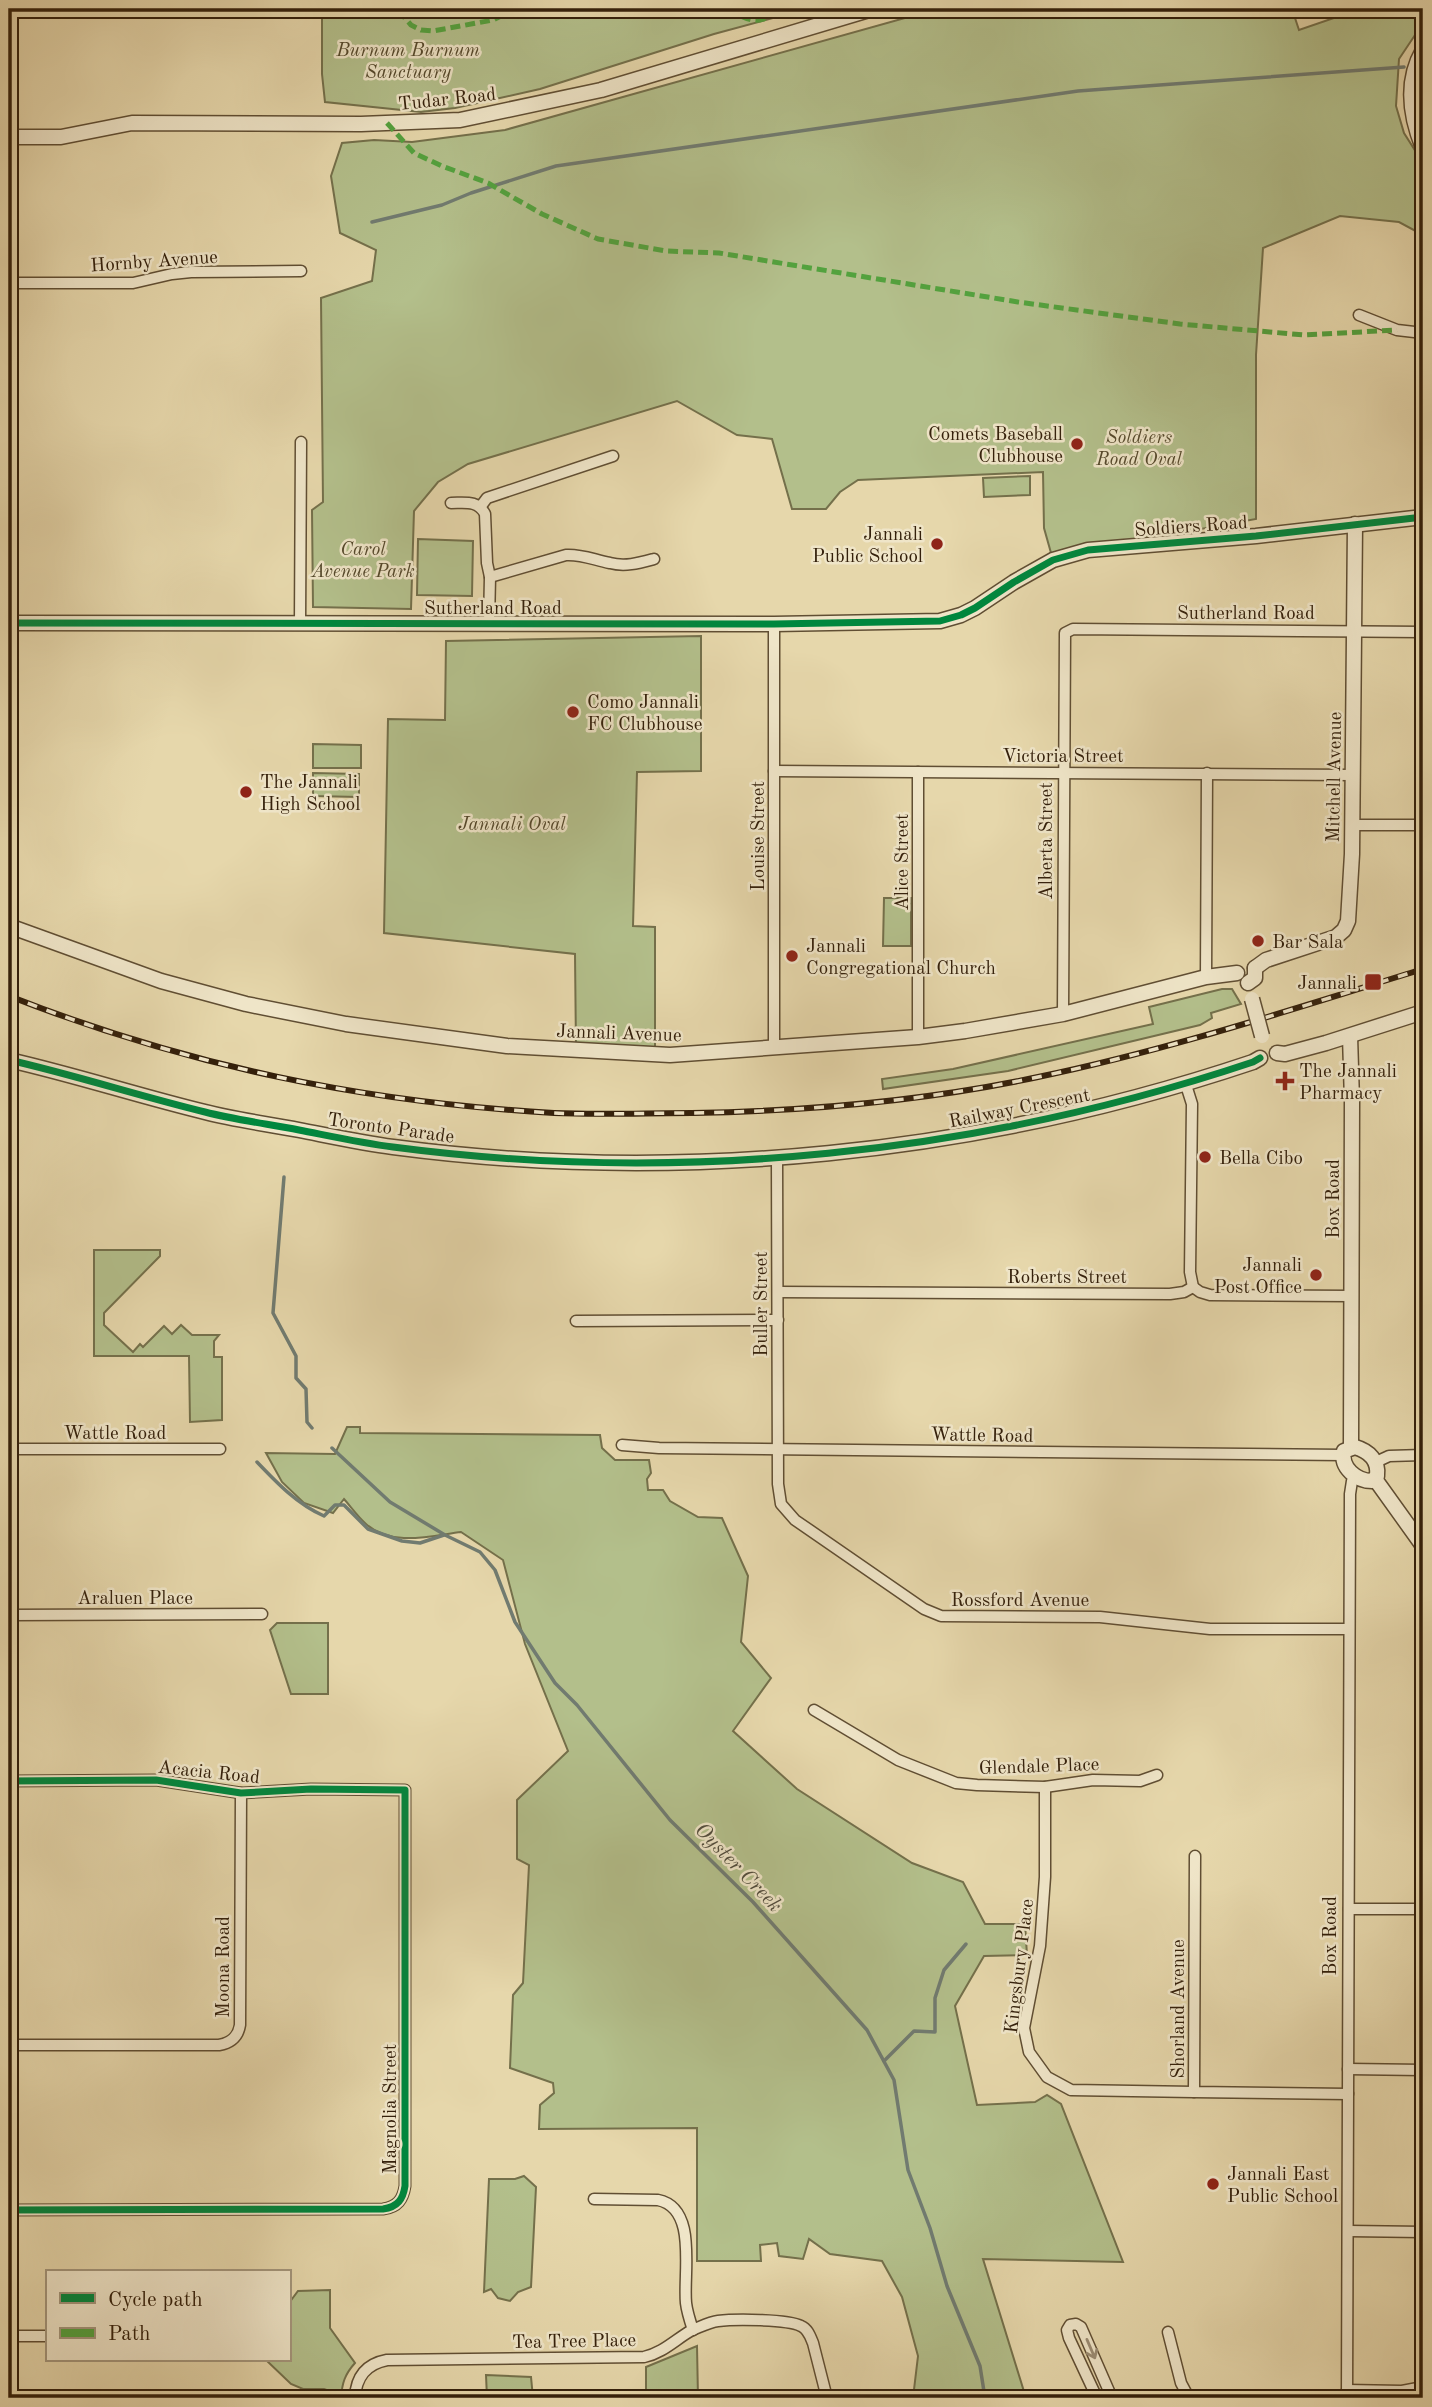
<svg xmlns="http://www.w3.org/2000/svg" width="1432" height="2407" font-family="'Old Standard TT',serif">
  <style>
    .green { fill: #b3bf8b; stroke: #74704b; stroke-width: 2 }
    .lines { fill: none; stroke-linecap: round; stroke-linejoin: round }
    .stream { stroke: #717b70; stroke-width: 3.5 }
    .minor-casing { stroke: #604e33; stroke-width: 13 }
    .tertiary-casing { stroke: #604e33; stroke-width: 17 }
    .minor { stroke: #efe5c8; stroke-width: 10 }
    .tertiary { stroke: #efe5c8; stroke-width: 14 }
    .rail-casing { stroke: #34200b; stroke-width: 6 }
    .rail { stroke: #efe5c8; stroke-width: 3.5; stroke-dasharray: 10; stroke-linecap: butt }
    .tertiary-bridge-casing { stroke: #604e33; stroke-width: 17; stroke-linecap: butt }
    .tertiary-bridge { stroke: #efe5c8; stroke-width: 14 }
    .quiet { stroke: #53a23e; stroke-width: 5; stroke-dasharray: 10 5; stroke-linecap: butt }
    .cycleway-casing { stroke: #efe5c8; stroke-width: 11 }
    .cycleway { stroke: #00873e; stroke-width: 7 }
    .oneway { stroke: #9b8c73 }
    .poi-dot { fill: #8f2418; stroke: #efe5c8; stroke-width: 2.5 }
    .labels { text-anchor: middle; stroke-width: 5; stroke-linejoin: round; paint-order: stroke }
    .park-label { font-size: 19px; font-style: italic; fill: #54482b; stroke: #efe5c8 }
    .street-label { font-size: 19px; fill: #34200b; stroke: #efe5c8 }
    .poi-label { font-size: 19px; fill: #34200b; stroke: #efe5c8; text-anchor: start }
    .water-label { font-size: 21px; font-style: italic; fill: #524d3d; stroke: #efe5c8 }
  </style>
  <rect width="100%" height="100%" fill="#e6d7ab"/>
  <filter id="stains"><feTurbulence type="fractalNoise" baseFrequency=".00286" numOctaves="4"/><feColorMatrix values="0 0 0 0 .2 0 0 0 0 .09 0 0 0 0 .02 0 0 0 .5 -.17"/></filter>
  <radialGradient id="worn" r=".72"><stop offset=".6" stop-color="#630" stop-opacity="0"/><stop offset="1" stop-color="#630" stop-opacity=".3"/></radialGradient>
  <g class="green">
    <polygon points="322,9 806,9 714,34 540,89 455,108 421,112 325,102 322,74"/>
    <polygon points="937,9 1292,9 1299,30 1360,9 1423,9 1423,23 1399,59 1396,106 1404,133 1423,163 1423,235 1399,222 1340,216 1263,248 1256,355 1256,519 1091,549 1053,560 1044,528 1043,472 858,480 840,492 826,509 792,509 772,439 737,435 677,401 468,464 438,482 414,511 411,609 313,607 312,510 323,502 321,298 372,281 376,250 340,233 331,176 342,143 374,140 412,142 505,130"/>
    <polygon points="1030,476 1030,495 984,497 983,478"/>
    <polygon points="418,539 473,541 472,596 417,595"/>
    <polygon points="701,636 701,771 637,772 633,926 655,927 655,1054 576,1050 575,954 384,933 388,719 445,720 446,641"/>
    <polygon points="313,744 361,745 361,768 313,768"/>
    <polygon points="313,773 359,774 359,797 313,796"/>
    <polygon points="884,898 911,898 911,946 883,946"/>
    <polygon points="1222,989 1232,989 1241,1004 1211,1013 1212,1018 1200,1025 1008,1071 883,1089 882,1079 953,1069 1153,1024 1149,1007"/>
    <polygon points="94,1250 160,1250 160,1256 104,1313 104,1325 133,1352 140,1344 143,1347 164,1326 172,1334 181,1325 192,1335 219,1335 214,1341 214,1357 222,1357 222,1420 190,1422 189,1356 94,1356"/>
    <path d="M347,1427H360V1433L600,1435L602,1448L615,1460H649L651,1473L647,1479L648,1490H663L670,1501L698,1517L722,1518L748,1576L741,1642L771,1678L733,1731L797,1789L912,1863L963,1882L985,1924H1025L1027,1955L984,1956L955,2006L977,2105L1035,2102L1047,2095L1061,2104L1123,2262L983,2259L1026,2398H913L918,2356L902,2297L882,2261L830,2254L809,2239L803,2259L779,2256L777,2243L760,2245L761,2261H697V2128L539,2129L540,2105L554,2093L553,2083L510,2068L513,1995L523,1983L529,1865L517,1859V1800L568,1751L525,1644L503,1560L461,1532C430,1536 392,1547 366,1524C358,1517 351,1507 344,1499L333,1513L304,1503L282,1482L266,1453L335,1454Z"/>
    <polygon points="277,1623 328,1623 328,1694 291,1694 270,1630"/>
    <polygon points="524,2176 536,2187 531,2287 518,2292 510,2301 498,2298 491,2289 484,2292 489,2179 515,2179"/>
    <path d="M330,2290V2328L355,2363C345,2374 342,2383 341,2398H332V2392L324,2389H303L291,2384L266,2360H289V2303L298,2291Z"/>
    <polygon points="697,2346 698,2398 646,2398 646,2367"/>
    <polygon points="486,2375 531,2377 533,2398 487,2398"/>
  </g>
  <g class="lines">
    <g class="stream">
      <polyline points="372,222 442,205 471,193 556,166 1078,91 1404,67"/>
      <polyline points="284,1177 273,1313 296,1356 296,1378 306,1389 307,1422 312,1428"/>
      <polyline points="332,1448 390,1502 445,1535 480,1552 495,1570 515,1622 555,1683 577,1705 670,1820 753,1902 867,2030 894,2080 908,2170 930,2228 947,2286 980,2366 985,2398"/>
      <path d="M257,1462C277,1483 297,1504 324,1516L335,1505H344L368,1529L402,1541L420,1543L444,1535"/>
      <polyline points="884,2061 914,2031 935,2032 935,1998 944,1970 966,1944"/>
    </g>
    <defs>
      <g id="minor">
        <polyline points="9,283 133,283 172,274 191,272 301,271"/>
        <polyline points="1359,315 1397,330 1423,333"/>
        <path d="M451,503C465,503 478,500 485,514L487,563L490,577L489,623"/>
        <polyline points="481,506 487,498 613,456"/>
        <path d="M490,577L566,555C582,554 594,560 610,563C625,567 639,563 654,559"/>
        <polyline points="300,624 301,442"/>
        <polyline points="774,624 774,1048"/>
        <polyline points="774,771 1353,775"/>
        <polyline points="1352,825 1423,825"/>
        <polyline points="1206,977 1207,773"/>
        <polyline points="1063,1014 1065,633 1073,629 1423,632"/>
        <polyline points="918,1037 918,772"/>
        <polyline points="1186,1085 1192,1104 1190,1272 1193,1287"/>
        <polyline points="777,1158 778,1484 781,1504 795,1520 924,1609 941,1616 1100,1617 1210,1629 1348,1629"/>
        <polyline points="1193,1287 1200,1292 1210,1295 1351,1296"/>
        <polyline points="778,1292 1170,1294 1184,1292 1193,1287"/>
        <polyline points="576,1321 778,1320"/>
        <polyline points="622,1445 659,1448 1343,1455"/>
        <polyline points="9,1449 220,1449"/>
        <polyline points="1376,1462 1389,1456 1423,1455"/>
        <polyline points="9,1615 262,1614"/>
        <polyline points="814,1710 898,1760 956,1783 977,1785 1045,1787 1093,1780 1140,1781 1157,1775"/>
        <path d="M9,1781L156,1780L241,1793L311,1789L405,1790V2186C403,2199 398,2207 383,2209L9,2210"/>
        <polyline points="1045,1787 1045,1877 1040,1946 1024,2028 1029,2052 1047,2077 1071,2090 1194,2092"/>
        <polyline points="1195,1856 1194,2092 1348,2094"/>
        <polyline points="1349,1909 1423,1909"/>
        <path d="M9,2045H219C231,2043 238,2037 240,2025L241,1793"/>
        <polyline points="1348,2069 1423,2070"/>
        <path d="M594,2199L658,2200C698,2208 683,2273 686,2303C687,2312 690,2321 693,2330"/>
        <polyline points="1349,2231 1423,2232"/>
        <polyline points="1168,2332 1181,2383 1189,2398"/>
        <polyline points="9,2336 47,2336"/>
        <polyline points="1347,2390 1402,2391 1423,2387"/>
        <path d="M355,2398C356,2377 366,2364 387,2360L644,2357C663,2353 676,2339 692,2330C700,2327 710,2322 718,2321C734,2319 788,2319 801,2326C808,2329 810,2336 813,2343L827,2398"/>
        <polyline points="1097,2398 1069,2338 1067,2330 1070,2325 1076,2324 1081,2327 1112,2398"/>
        <polyline points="1347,2398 1350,1494 1352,1481 1356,1476"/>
      </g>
      <g id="tertiary">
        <path d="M1423,50C1405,81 1410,116 1423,148"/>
        <polyline points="9,137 61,137 132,123 361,124 460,120 601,90 872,9"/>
        <polyline points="9,623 774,624 940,621 961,615 975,608 1014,582 1053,560 1088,550 1256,536 1423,517"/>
        <polyline points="9,926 161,981 246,1004 346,1024 507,1046 670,1055 918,1037 965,1031 1063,1014 1206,977 1237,973"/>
        <polyline points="1255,968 1266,960 1336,937 1344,930 1348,921 1352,854 1355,524"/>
        <polyline points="1248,983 1255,978 1255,968"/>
        <polyline points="1350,1036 1352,1101 1351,1447"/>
        <polyline points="1277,1053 1285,1054 1326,1043 1423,1012"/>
        <path d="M9,1060C75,1075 139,1096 205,1112C236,1120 268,1124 299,1130C330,1136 362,1143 393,1147C681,1185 979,1154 1253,1062L1260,1058"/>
        <path d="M1355,1447C1369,1451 1379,1461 1377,1476L1372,1481C1357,1481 1340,1468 1344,1451Z"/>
        <polyline points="1375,1479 1423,1546"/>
      </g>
    </defs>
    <use href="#minor" class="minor-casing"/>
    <use href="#tertiary" class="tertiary-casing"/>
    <use href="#minor" class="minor"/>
    <use href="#tertiary" class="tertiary"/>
    <defs>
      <path id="rail" d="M9,996C188,1066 362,1102 554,1113C599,1115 646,1113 692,1113C808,1111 925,1101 1038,1077C1169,1050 1296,1008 1423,969"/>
    </defs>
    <use href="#rail" class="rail-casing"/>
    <use href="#rail" class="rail"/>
    <defs>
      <polyline id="tertiary-bridge" points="1252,999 1262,1036"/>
    </defs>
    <use href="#tertiary-bridge" class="tertiary-bridge-casing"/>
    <use href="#tertiary-bridge" class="tertiary-bridge"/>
    <g class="quiet">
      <polyline points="382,9 404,17 411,25 421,30 433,31 493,20 511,11 541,14 562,10 595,14 605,12 617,13 660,9 689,11 695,9"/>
      <path d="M728,9C743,18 758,27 773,13L796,12L812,9"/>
      <polyline points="387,123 414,153 442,166 488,183 542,214 598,239 666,251 719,253 1018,302 1180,324 1304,335 1397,330"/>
    </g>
    <defs>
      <g id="cycleway">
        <polyline points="9,623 774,624 940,621 961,615 975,608 1014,582 1053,560 1088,550 1256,536 1423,517"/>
        <path d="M9,1060C75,1075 139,1096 205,1112C236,1120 268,1124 299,1130C330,1136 362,1143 393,1147C681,1185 979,1154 1253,1062L1260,1058"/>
        <path d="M9,1781L156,1780L241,1793L311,1789L405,1790V2186C403,2199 398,2207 383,2209L9,2210"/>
      </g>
    </defs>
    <use href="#cycleway" class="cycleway-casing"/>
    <use href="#cycleway" class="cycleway"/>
  </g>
  <defs><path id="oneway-shaft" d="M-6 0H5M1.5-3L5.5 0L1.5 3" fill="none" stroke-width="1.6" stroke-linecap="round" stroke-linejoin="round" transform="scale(1.75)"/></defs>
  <use class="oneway" href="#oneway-shaft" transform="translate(1091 2349) rotate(67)"/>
  <g class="poi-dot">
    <circle cx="1077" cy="444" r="7"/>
    <circle cx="937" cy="544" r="7"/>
    <circle cx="573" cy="712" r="7"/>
    <circle cx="246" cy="792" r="7"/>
    <circle cx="1258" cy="941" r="7"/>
    <circle cx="792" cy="956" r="7"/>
    <rect x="1364" y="973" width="18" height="18" rx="3.5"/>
    <path d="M1281.5 1070.5h7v7h7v7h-7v7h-7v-7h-7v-7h7z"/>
    <circle cx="1205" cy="1157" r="7"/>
    <circle cx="1316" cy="1275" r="7"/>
    <circle cx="1213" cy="2184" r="7"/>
  </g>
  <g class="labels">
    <g class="park-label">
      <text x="408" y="56">Burnum Burnum<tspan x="408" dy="22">Sanctuary</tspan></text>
      <text x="1139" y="443">Soldiers<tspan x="1139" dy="22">Road Oval</tspan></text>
      <text x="363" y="555">Carol<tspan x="363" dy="22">Avenue Park</tspan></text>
      <text x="512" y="830">Jannali Oval</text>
    </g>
    <g class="street-label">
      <text transform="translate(447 98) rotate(-6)" y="7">Tudar Road</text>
      <text transform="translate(154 260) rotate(-4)" y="7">Hornby Avenue</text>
      <text transform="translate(1191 525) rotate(-4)" y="7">Soldiers Road</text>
      <text x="493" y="614">Sutherland Road</text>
      <text x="1246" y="619">Sutherland Road</text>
      <text x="1063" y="762">Victoria Street</text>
      <text transform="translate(1333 777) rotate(-89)" y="7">Mitchell Avenue</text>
      <text transform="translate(757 836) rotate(-90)" y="7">Louise Street</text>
      <text transform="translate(1045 841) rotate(-90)" y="7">Alberta Street</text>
      <text transform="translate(901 862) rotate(-90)" y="7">Alice Street</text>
      <text transform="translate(619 1032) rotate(2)" y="7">Jannali Avenue</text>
      <text transform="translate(1019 1107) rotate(-11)" y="7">Railway Crescent</text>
      <text transform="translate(391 1127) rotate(8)" y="7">Toronto Parade</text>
      <text transform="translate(1332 1199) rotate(-90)" y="7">Box Road</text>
      <text x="1067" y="1283">Roberts Street</text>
      <text transform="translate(760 1304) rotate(-90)" y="7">Buller Street</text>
      <text x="115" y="1439">Wattle Road</text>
      <text transform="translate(982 1434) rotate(1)" y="7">Wattle Road</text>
      <text x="135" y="1604">Araluen Place</text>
      <text x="1020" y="1606">Rossford Avenue</text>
      <text transform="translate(1039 1765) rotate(-2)" y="7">Glendale Place</text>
      <text transform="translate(209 1771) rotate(6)" y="7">Acacia Road</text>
      <text transform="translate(1329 1936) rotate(-90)" y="7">Box Road</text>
      <text transform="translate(1018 1966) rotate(-83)" y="7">Kingsbury Place</text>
      <text transform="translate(222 1967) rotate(-90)" y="7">Moona Road</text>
      <text transform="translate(1177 2009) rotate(-90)" y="7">Shorland Avenue</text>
      <text transform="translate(389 2109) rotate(-90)" y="7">Magnolia Street</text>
      <text transform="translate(574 2340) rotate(-1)" y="7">Tea Tree Place</text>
    </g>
    <g class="poi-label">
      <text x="1063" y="440" text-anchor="end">Comets Baseball<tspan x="1063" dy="22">Clubhouse</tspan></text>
      <text x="923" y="540" text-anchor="end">Jannali<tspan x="923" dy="22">Public School</tspan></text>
      <text x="587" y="708">Como Jannali<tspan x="587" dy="22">FC Clubhouse</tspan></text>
      <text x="260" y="788">The Jannali<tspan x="260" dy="22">High School</tspan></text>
      <text x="1272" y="948">Bar Sala</text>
      <text x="806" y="952">Jannali<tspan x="806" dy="22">Congregational Church</tspan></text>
      <text x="1357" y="989" text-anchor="end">Jannali</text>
      <text x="1299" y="1077">The Jannali<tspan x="1299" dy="22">Pharmacy</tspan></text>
      <text x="1219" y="1164">Bella Cibo</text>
      <text x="1302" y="1271" text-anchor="end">Jannali<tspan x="1302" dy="22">Post Office</tspan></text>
      <text x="1227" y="2180">Jannali East<tspan x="1227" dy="22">Public School</tspan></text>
    </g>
    <g class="water-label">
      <text transform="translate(739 1867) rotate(46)" y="7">Oyster Creek</text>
    </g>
  </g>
  <rect width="1432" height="2407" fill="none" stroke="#e6d7ab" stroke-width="35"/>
  <rect x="10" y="10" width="1411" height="2386" fill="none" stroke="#34200b" stroke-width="3.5"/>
  <rect x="18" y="18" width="1397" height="2372" fill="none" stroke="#34200b" stroke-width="2"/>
  <rect x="46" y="2270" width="245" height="91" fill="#efe5c8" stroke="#a4967c" stroke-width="2"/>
  <rect x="60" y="2293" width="35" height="10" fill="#00873e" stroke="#a4967c" stroke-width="2"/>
  <text x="108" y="2306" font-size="21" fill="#34200b">Cycle path</text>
  <rect x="60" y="2328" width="35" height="10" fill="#53a23e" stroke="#a4967c" stroke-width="2"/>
  <text x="108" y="2340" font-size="21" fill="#34200b">Path</text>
  <rect width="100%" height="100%" filter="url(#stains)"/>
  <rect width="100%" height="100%" fill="url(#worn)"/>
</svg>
